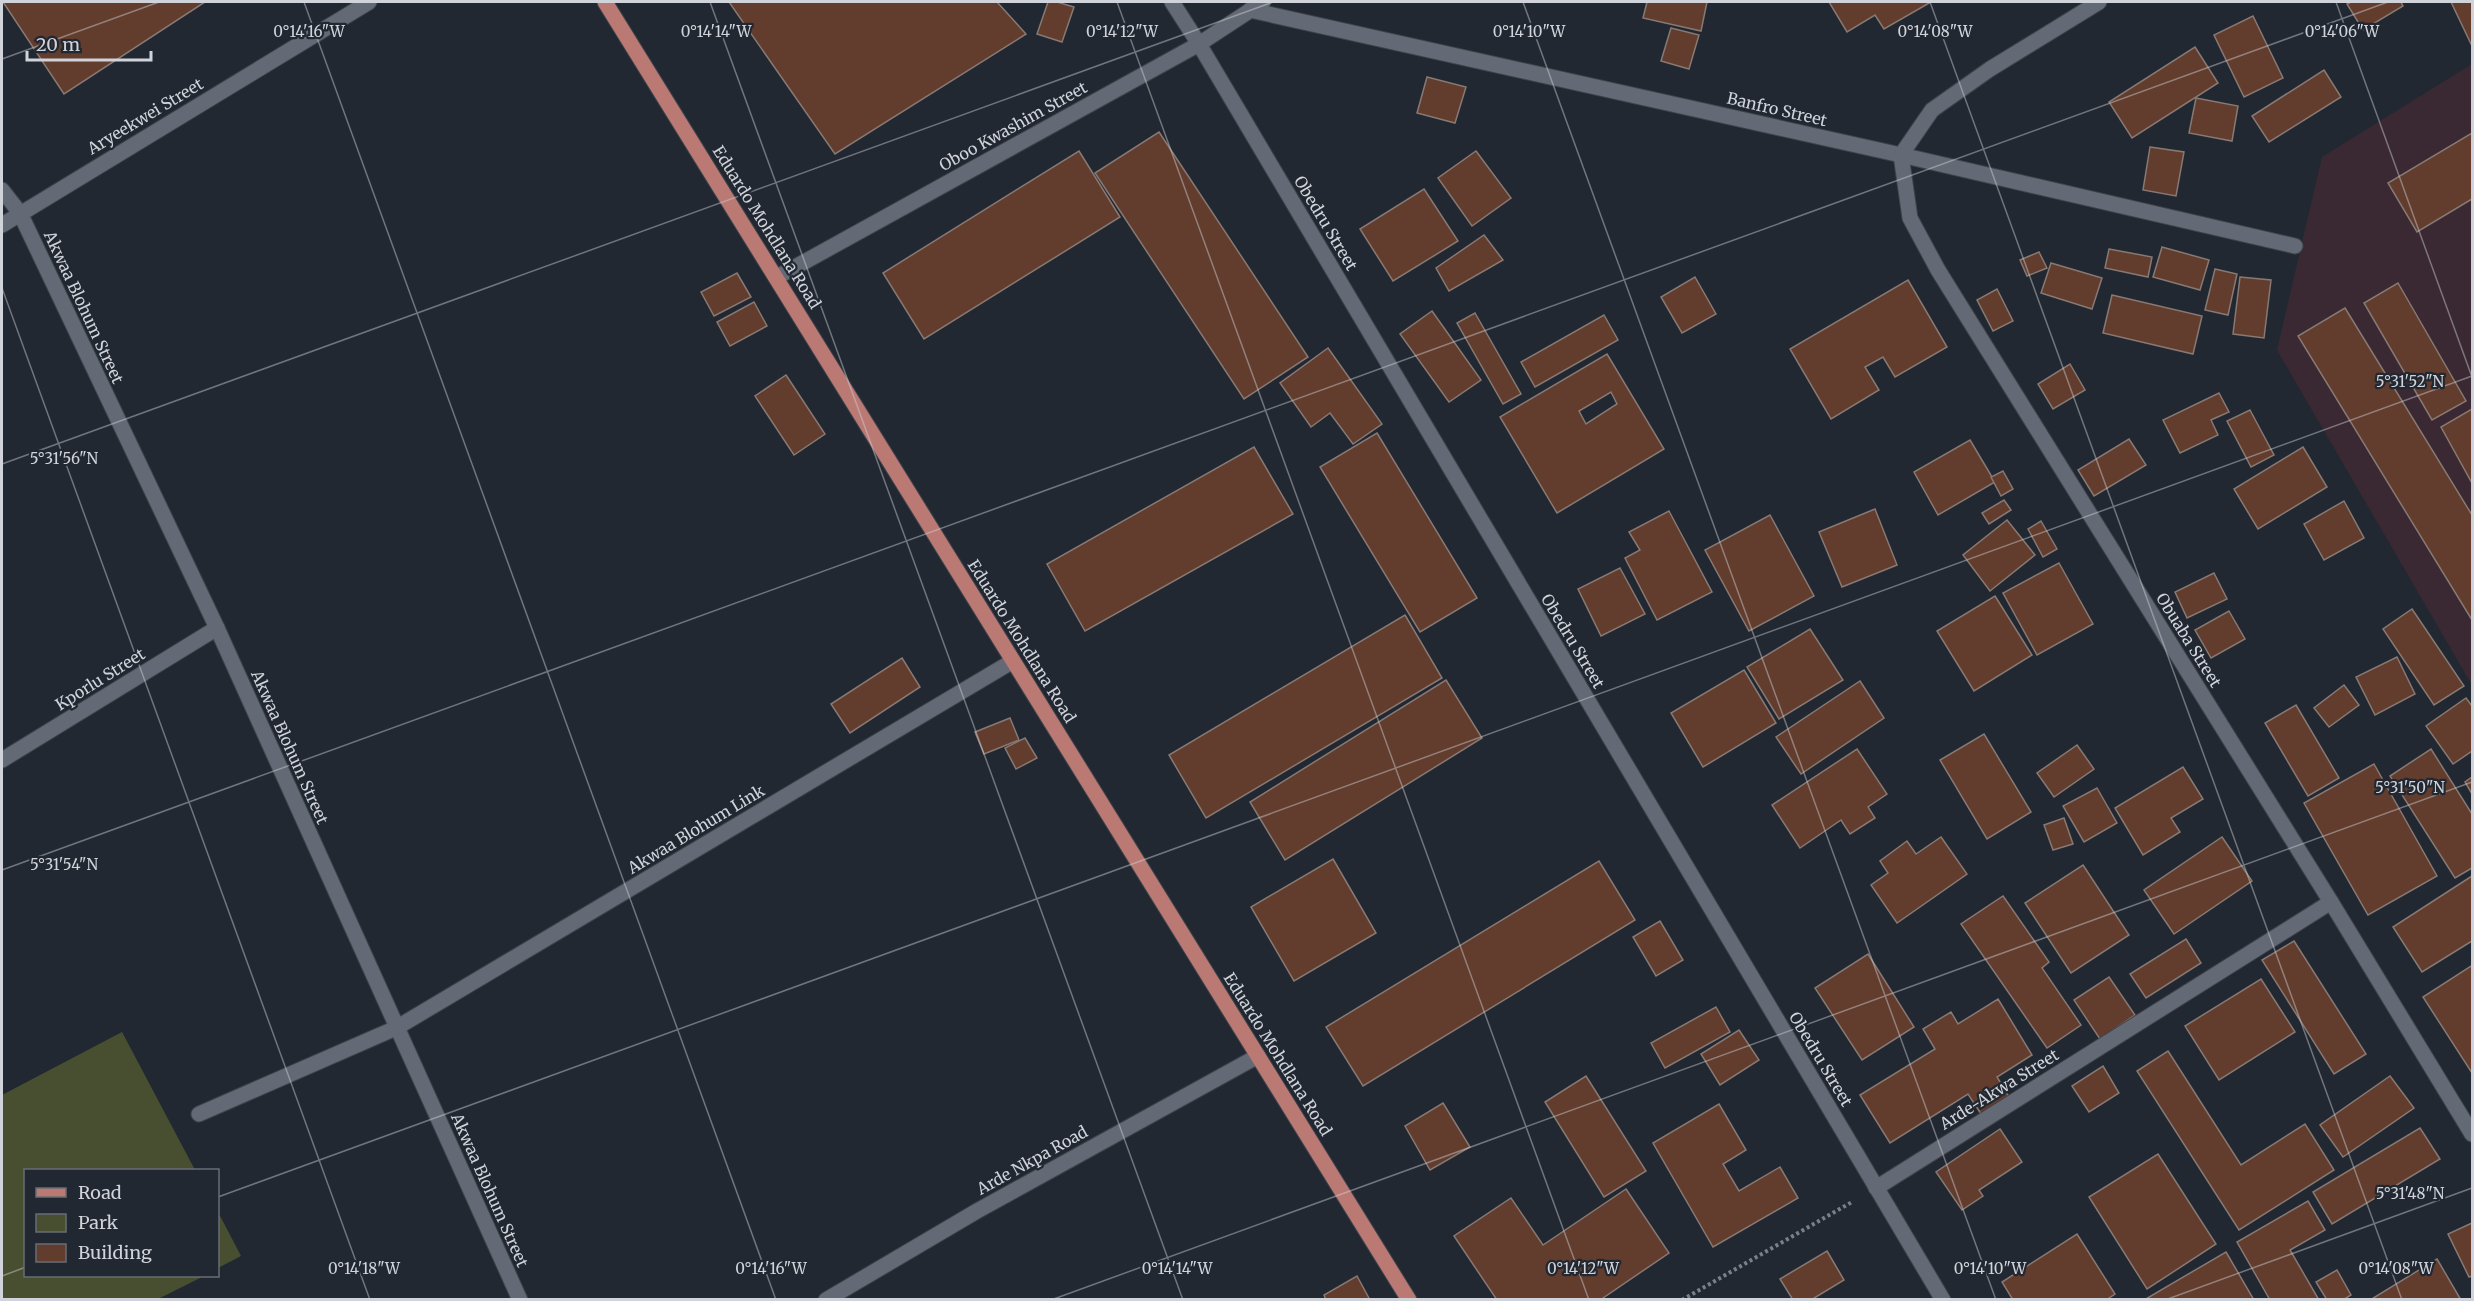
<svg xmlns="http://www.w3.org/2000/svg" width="2474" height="1301" font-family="Merriweather,serif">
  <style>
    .commercial { fill: #3a2932 }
    .green { fill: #484f31 }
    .building { fill: #623c2c; stroke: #877974; stroke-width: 1.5; fill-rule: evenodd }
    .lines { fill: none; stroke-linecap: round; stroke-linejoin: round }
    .minor-casing { stroke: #3e434b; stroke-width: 17 }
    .major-casing { stroke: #3e434b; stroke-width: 17 }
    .path { stroke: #7b8088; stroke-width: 4; stroke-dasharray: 3 3; stroke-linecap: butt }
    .minor { stroke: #636a75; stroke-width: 15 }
    .major { stroke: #bb7974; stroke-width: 15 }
    .ticks { fill: none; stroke: #d0d3da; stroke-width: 1.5; stroke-opacity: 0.45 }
    .labels { text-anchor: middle; stroke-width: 4.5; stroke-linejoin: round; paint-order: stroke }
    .street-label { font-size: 16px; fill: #d0d3da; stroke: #222831 }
    .ticks-label { font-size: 15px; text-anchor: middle; fill: #d0d3da; stroke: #222831; stroke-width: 4.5; stroke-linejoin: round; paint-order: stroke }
  </style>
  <rect width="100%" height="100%" fill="#222831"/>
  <polygon class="commercial" points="2472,64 2472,685 2277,350 2322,157"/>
  <g class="green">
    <polygon points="122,1032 195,1170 26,1170 26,1276 204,1276 158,1299 2,1299 2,1095"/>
    <polygon points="218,1212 241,1256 218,1268"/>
  </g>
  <g class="building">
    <polygon points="3,2 205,2 64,94"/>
    <polygon points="729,2 997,2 1026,34 835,154"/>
    <polygon points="1048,2 1057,2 1074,7 1062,42 1037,34"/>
    <polygon points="1647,2 1707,2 1701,31 1643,18"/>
    <polygon points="1829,2 1931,2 1884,29 1875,15 1847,32"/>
    <polygon points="2351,2 2401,2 2403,6 2363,30 2347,4"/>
    <polygon points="2451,2 2472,2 2472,46"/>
    <polygon points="2253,16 2283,78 2244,97 2214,35"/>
    <polygon points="1671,28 1699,35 1689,69 1661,61"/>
    <polygon points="2195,47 2218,83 2132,138 2109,102"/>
    <polygon points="2324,70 2341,97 2269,142 2252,116"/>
    <polygon points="1427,77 1466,87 1455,123 1417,113"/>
    <polygon points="2196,98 2238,106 2232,141 2189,133"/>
    <polygon points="1159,132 1308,357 1244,399 1095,173"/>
    <polygon points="2472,133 2472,199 2417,232 2388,183"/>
    <polygon points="2150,147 2184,152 2176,196 2143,190"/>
    <polygon points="1079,151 1120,217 924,339 883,273"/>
    <polygon points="1476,151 1511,198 1472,226 1438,178"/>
    <polygon points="1424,189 1458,241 1393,281 1360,229"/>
    <polygon points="1484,235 1503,260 1449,291 1436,268"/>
    <polygon points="2162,247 2209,260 2200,290 2153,277"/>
    <polygon points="2109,249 2152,257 2148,277 2105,268"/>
    <polygon points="2039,252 2047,268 2027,276 2020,260"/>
    <polygon points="2051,263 2102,278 2092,309 2041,293"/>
    <polygon points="2215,269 2237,274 2228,315 2205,310"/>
    <polygon points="737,273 751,297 714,316 701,292"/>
    <polygon points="1695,277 1716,314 1682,333 1661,297"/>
    <polygon points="2240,277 2271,280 2264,338 2233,334"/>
    <polygon points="1908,280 1947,347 1895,377 1883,357 1865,367 1879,390 1831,419 1790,349"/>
    <polygon points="2398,283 2466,401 2432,420 2364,303"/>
    <polygon points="1997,289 2013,321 1993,331 1977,300"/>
    <polygon points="2112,295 2202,316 2193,354 2103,333"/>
    <polygon points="754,302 767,326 730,346 717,322"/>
    <polygon points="2345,308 2472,515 2472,620 2298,336"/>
    <polygon points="1432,311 1481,380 1449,402 1400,334"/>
    <polygon points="1475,313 1521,394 1503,404 1457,323"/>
    <polygon points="1604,315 1618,340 1535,387 1521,362"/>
    <polygon points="1328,348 1382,424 1353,444 1330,413 1311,427 1280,383"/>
    <path d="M1607,354L1664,449L1557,513L1500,417ZM1611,392L1617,404L1586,424L1579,411Z"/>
    <polygon points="2070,364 2085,390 2053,409 2038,384"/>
    <polygon points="786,375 825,434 794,455 755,396"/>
    <polygon points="2219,393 2229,412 2211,420 2218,435 2180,453 2163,420"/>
    <polygon points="2472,409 2472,483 2441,427"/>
    <polygon points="2250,410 2274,455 2251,467 2227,421"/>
    <polygon points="1377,433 1477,598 1420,632 1320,467"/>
    <polygon points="2129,439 2146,465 2094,496 2078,470"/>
    <polygon points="1970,440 1995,482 1938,515 1914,472"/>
    <polygon points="1254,447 1293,514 1085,631 1047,564"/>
    <polygon points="2303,447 2327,487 2258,529 2234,489"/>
    <polygon points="2003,471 2013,489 2001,496 1991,477"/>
    <polygon points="2004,500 2011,510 1989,524 1982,513"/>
    <polygon points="2344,501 2364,538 2324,560 2304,524"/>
    <polygon points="1875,509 1897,565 1842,587 1819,532"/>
    <polygon points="1669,511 1712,592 1657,620 1625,558 1640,550 1629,532"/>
    <polygon points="1770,515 1814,596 1749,631 1705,550"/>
    <polygon points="2007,520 2035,555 1990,591 1963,555"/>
    <polygon points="2041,521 2057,549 2043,557 2028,529"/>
    <polygon points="2059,563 2093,624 2037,655 2003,593"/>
    <polygon points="1620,568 1645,614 1601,636 1578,589"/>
    <polygon points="2214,573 2227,599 2187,618 2175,592"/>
    <polygon points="1995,596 2032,655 1974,691 1937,631"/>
    <polygon points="2412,609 2464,686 2434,705 2383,629"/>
    <polygon points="2229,611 2245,639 2211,658 2195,630"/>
    <polygon points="1405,615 1442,678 1206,818 1169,755"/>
    <polygon points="1810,629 1843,680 1779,719 1747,667"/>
    <polygon points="2397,657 2415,694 2375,715 2356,677"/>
    <polygon points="902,658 920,687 850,733 831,704"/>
    <polygon points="1744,670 1776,723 1703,767 1671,713"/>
    <polygon points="1446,680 1482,738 1285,860 1250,802"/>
    <polygon points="1860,681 1884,718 1801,774 1776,737"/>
    <polygon points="2344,685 2359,705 2329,727 2314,708"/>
    <polygon points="2466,698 2472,706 2472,751 2453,764 2426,726"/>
    <polygon points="2296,705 2339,778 2308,796 2265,723"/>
    <polygon points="1010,718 1019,740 984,754 975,732"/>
    <polygon points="1984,734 2031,812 1987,839 1940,760"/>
    <polygon points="1025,738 1037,758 1016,769 1005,748"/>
    <polygon points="2077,745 2094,769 2054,797 2037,773"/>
    <polygon points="1857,749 1887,794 1868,807 1875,818 1850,834 1841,820 1800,848 1772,805"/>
    <polygon points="2431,749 2472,814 2472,868 2455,878 2390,776"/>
    <polygon points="2374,764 2437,876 2368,915 2304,803"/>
    <polygon points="2183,767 2203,799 2171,818 2180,832 2143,855 2115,808"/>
    <polygon points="2472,777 2472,794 2465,782"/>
    <polygon points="2097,788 2117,823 2084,842 2063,806"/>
    <polygon points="2064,818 2073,844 2053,850 2044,825"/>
    <polygon points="1941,837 1967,874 1897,923 1871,885 1888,873 1880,861 1907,841 1916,854"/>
    <polygon points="2222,837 2252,881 2174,934 2144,890"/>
    <polygon points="1333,859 1376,933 1294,981 1251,907"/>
    <polygon points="1599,861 1635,920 1363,1086 1326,1027"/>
    <polygon points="2083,865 2129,935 2071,973 2025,903"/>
    <polygon points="2472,876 2472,941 2422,972 2393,927"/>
    <polygon points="2003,896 2049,962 2042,968 2081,1025 2047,1048 1961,924"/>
    <polygon points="1660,921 1683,960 1656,976 1633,937"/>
    <polygon points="2186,939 2201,963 2146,998 2130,974"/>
    <polygon points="2294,941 2366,1054 2334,1074 2262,960"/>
    <polygon points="1868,954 1914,1027 1862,1060 1815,988"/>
    <polygon points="2471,966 2472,968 2472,1073 2423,997"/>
    <polygon points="2109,977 2135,1015 2100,1039 2074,1000"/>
    <polygon points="2261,979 2295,1032 2219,1080 2185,1026"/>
    <polygon points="1998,999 2032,1055 1997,1077 2011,1100 1983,1117 1968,1094 1890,1143 1860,1095 1935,1049 1923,1029 1951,1012 1958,1024"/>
    <polygon points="1716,1007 1730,1032 1665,1068 1651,1043"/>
    <polygon points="1739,1030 1759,1060 1720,1085 1701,1054"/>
    <polygon points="2168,1051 2241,1165 2305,1124 2334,1170 2239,1230 2137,1071"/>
    <polygon points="2103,1066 2119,1093 2089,1112 2072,1086"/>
    <polygon points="1586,1076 1646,1171 1604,1197 1545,1102"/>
    <polygon points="2390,1076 2414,1108 2343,1157 2320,1125"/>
    <polygon points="1443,1103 1470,1147 1430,1170 1405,1126"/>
    <polygon points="1719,1104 1746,1150 1723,1164 1739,1191 1780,1167 1798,1198 1713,1247 1653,1143"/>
    <polygon points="2420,1128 2440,1159 2332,1224 2313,1192"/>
    <polygon points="2000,1129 2022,1162 1979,1190 1983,1196 1962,1210 1936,1172"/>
    <polygon points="2158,1154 2216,1244 2147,1289 2089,1197"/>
    <polygon points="1626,1189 1669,1253 1600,1300 1497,1300 1454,1236 1511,1198 1543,1245"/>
    <polygon points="2308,1201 2325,1230 2290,1250 2319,1300 2270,1300 2237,1242"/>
    <polygon points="2472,1223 2472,1276 2469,1277 2448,1234"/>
    <polygon points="2077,1234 2115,1294 2106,1300 2013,1300 2002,1282"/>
    <polygon points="1827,1251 1844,1280 1811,1300 1793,1300 1780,1279"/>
    <polygon points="2226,1252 2254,1300 2144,1300"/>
    <polygon points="2437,1259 2461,1300 2370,1300"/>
    <polygon points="2337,1270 2351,1295 2343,1300 2327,1300 2316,1282"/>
    <polygon points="1357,1276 1370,1300 1326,1300 1324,1295"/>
  </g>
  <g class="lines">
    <defs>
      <g id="minor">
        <polyline points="1172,2 1199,44 1943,1300"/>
        <polyline points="1250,10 1901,155 2295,246"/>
        <polyline points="1901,155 1910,218 1938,270 2331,902 2472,1134"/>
        <polyline points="1901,155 1932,110 1990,69 2099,2"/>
        <polyline points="2,190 20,213 217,628 520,1300"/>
        <polyline points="2,225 369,2"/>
        <polyline points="777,277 1199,44 1263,2"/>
        <polyline points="2,760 217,628"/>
        <polyline points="199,1114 396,1028 1013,661"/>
        <polyline points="1876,1188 2331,902"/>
        <polyline points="826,1300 977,1211 1258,1056"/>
      </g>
      <polyline id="major" points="605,2 1409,1300"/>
    </defs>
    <use href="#minor" class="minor-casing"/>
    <use href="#major" class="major-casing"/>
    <polyline class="path" points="1682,1300 1852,1202"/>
    <use href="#minor" class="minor"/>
    <use href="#major" class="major"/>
  </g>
  <path class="ticks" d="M304,2L776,1300M710,2L1183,1300M1117,2L1589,1300M1523,2L1996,1300M1930,2L2402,1300M2336,2L2472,377M2,59L159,2M2,288L370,1300M2,464L1273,2M2,870L2388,2M218,1197L2472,376M2,1276L26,1267M1051,1300L2472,782M2165,1300L2472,1188"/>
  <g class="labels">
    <g class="street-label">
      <text transform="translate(1777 109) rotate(13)" y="6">Banfro Street</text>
      <text transform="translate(145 116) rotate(-31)" y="6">Aryeekwei Street</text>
      <text transform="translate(1013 126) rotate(-29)" y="6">Oboo Kwashim Street</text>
      <text transform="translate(1326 223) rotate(59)" y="6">Obedru Street</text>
      <text transform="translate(767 227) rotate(58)" y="6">Eduardo Mohdlana Road</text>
      <text transform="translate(84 307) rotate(65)" y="6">Akwaa Blohum Street</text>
      <text transform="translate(2189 640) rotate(58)" y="6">Obuaba Street</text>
      <text transform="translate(1022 641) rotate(58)" y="6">Eduardo Mohdlana Road</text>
      <text transform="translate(1573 641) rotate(59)" y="6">Obedru Street</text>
      <text transform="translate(100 679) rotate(-32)" y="6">Kporlu Street</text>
      <text transform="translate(290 747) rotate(66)" y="6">Akwaa Blohum Street</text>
      <text transform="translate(696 829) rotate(-31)" y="6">Akwaa Blohum Link</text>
      <text transform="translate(1278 1054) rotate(58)" y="6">Eduardo Mohdlana Road</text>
      <text transform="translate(1821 1059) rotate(59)" y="6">Obedru Street</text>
      <text transform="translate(1999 1089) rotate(-32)" y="6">Arde-Akwa Street</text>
      <text transform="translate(1032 1160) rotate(-29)" y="6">Arde Nkpa Road</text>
      <text transform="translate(490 1190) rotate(66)" y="6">Akwaa Blohum Street</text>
    </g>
  </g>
  <g class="ticks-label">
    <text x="309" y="37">0°14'16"W</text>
    <text x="716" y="37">0°14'14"W</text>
    <text x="1122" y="37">0°14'12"W</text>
    <text x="1529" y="37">0°14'10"W</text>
    <text x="1935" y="37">0°14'08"W</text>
    <text x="2342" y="37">0°14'06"W</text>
    <text x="2410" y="387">5°31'52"N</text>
    <text x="64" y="464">5°31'56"N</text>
    <text x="2410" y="793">5°31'50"N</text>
    <text x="64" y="870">5°31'54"N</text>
    <text x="2410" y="1199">5°31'48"N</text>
    <text x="364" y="1274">0°14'18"W</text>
    <text x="771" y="1274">0°14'16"W</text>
    <text x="1177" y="1274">0°14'14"W</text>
    <text x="1583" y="1274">0°14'12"W</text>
    <text x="1990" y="1274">0°14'10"W</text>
    <text x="2396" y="1274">0°14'08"W</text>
  </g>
  <rect width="2474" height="1301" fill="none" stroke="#d0d3da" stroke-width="6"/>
  <rect x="24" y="1169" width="195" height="108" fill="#222831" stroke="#686c75" stroke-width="1.5"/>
  <rect x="36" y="1188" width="30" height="9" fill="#bb7974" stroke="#686c75" stroke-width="1.5"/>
  <text x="78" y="1199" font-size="18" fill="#d0d3da">Road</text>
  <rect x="36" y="1214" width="30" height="18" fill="#484f31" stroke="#686c75" stroke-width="1.5"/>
  <text x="78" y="1229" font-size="18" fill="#d0d3da">Park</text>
  <rect x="36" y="1244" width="30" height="18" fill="#623c2c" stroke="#686c75" stroke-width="1.5"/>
  <text x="78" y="1259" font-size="18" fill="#d0d3da">Building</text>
  <path d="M27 51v9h124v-9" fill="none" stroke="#d0d3da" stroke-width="3"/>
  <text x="36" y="51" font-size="18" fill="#d0d3da" stroke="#222831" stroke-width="4.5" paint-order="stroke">20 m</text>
</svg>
